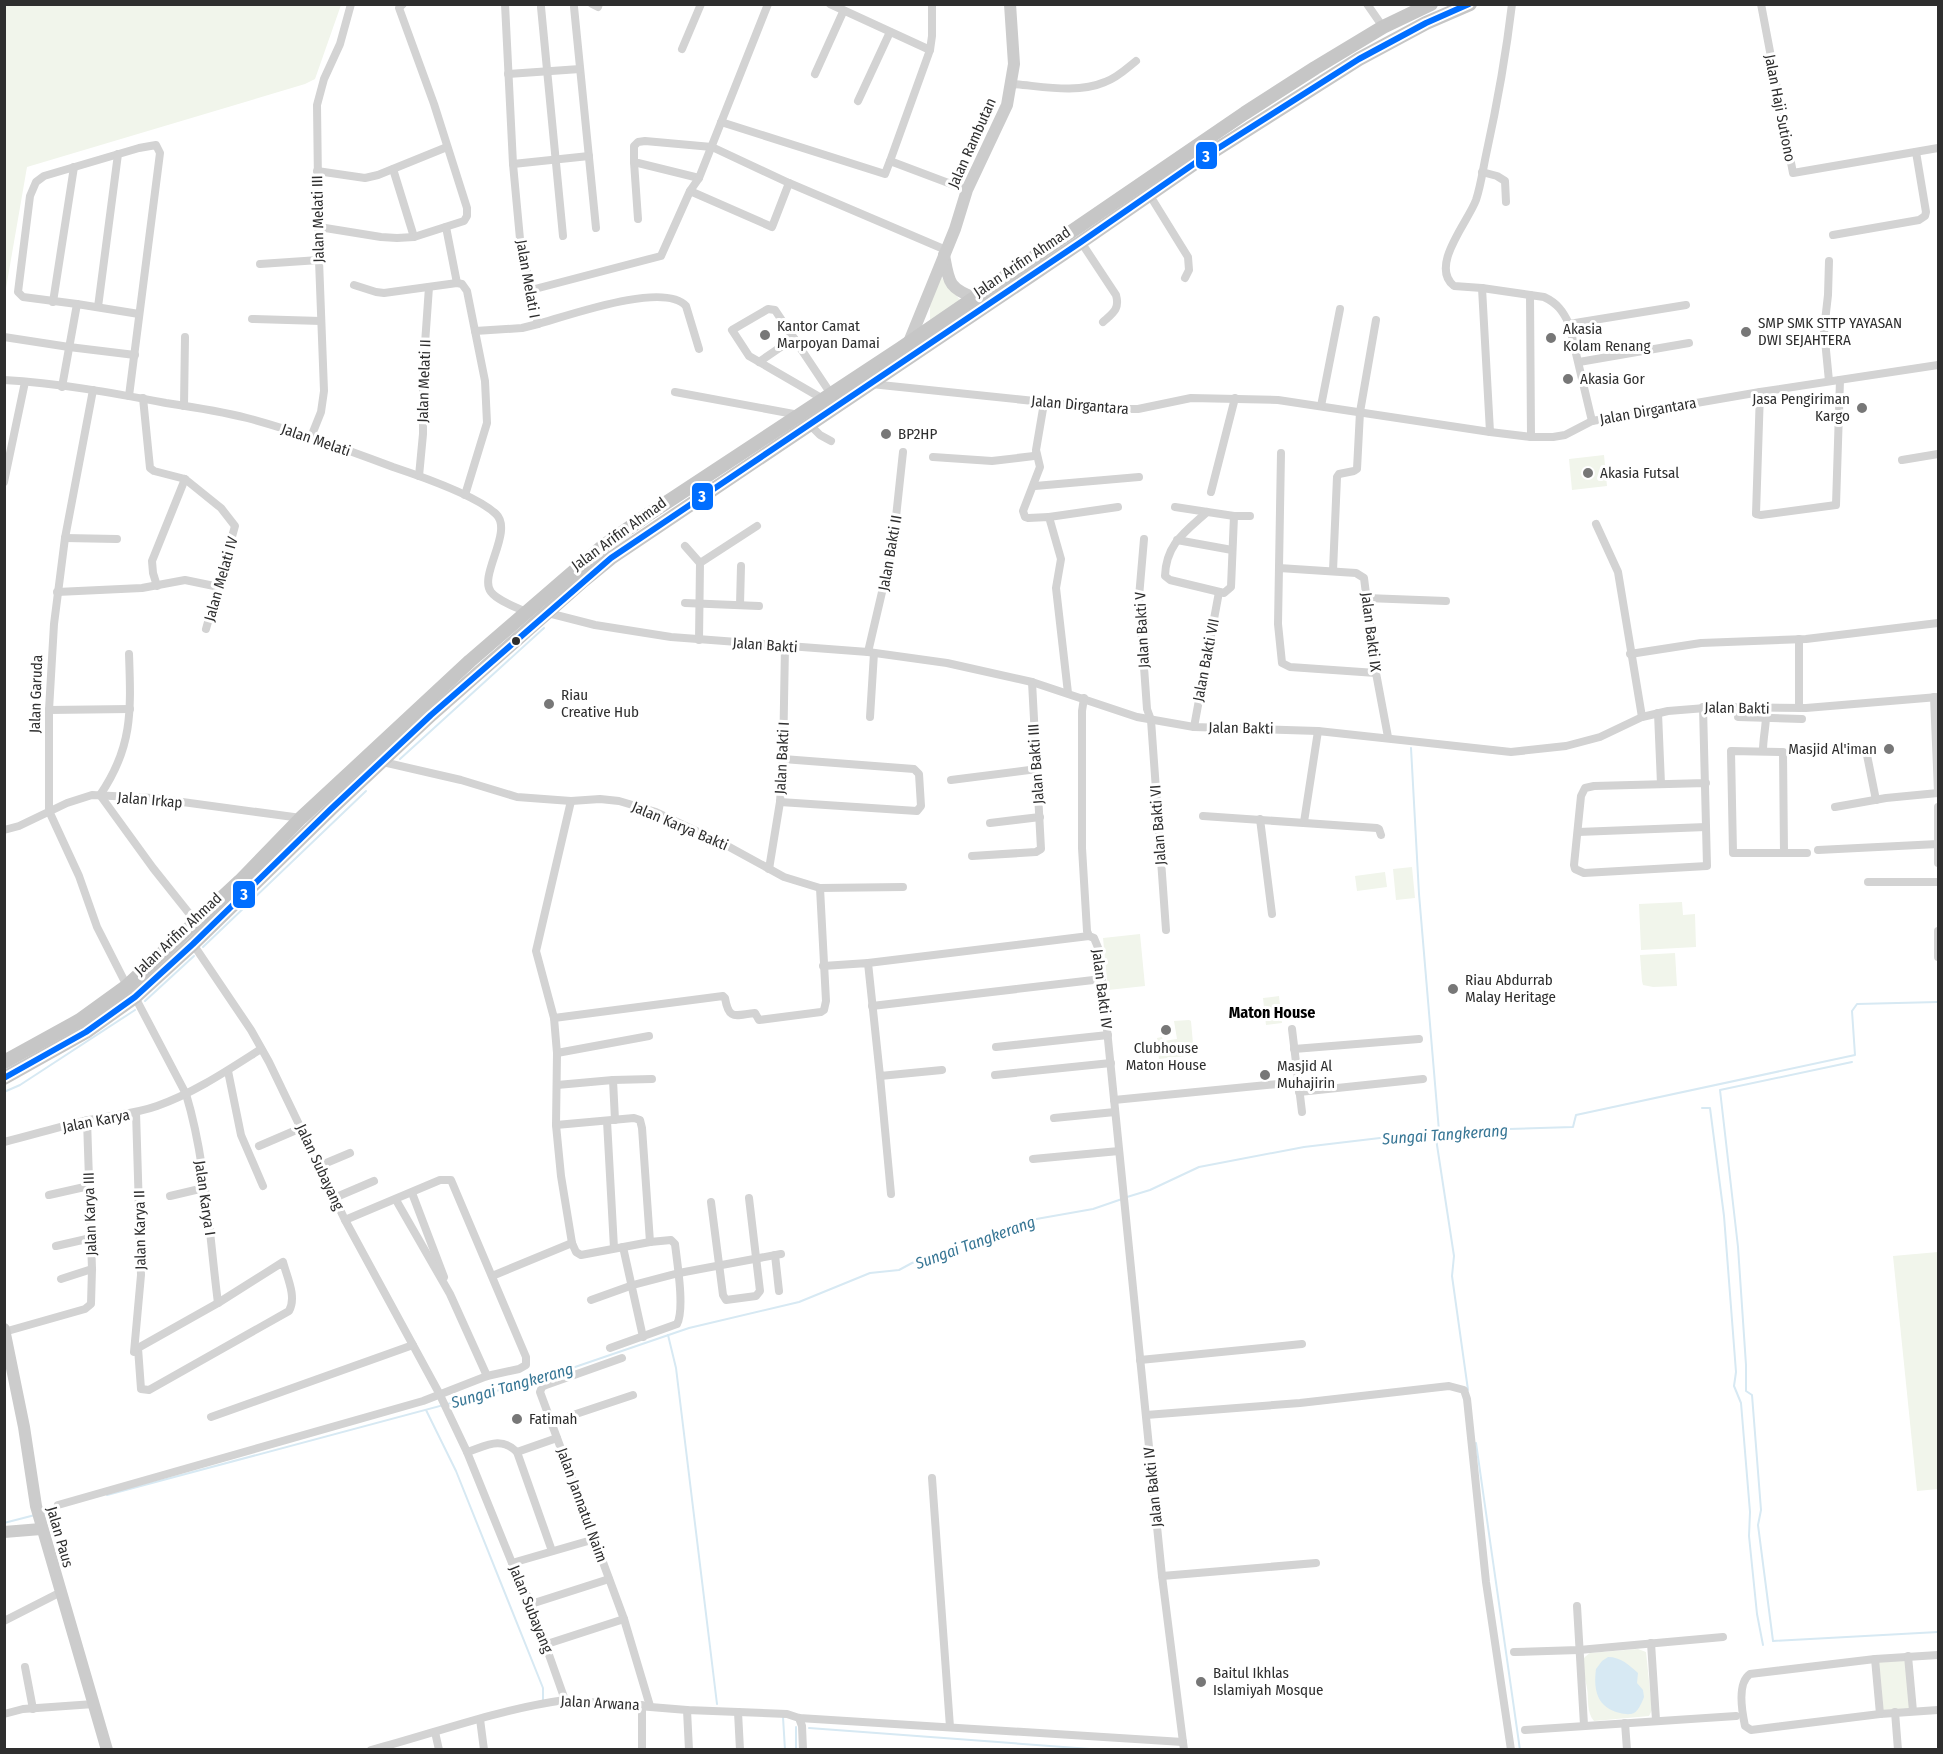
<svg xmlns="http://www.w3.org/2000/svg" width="1943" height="1754" font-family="'Fira Sans Condensed',sans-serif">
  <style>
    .green { fill: #f1f5eb }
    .water { fill: #d7e9f3 }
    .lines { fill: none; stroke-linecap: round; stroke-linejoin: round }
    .stream { stroke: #d7e9f3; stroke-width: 2 }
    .street { stroke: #d3d3d3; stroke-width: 8 }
    .secondary { stroke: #ccc; stroke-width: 12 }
    .primary { stroke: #c6c6c6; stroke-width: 14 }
    .bus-1-casing { stroke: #fff; stroke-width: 10 }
    .bus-1 { stroke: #006eff; stroke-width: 6 }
    .poi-dot { fill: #777; stroke: #fff; stroke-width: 2 }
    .bus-dot { fill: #2e2e2e; stroke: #fff; stroke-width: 2 }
    .labels { text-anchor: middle; stroke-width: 6; stroke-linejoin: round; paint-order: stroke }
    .street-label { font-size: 15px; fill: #2e2e2e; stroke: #fff }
    .poi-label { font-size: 15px; fill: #2e2e2e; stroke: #fff; text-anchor: start }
    .neighbourhood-label { font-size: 16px; font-weight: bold; fill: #000; stroke: #fff }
    .water-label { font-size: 16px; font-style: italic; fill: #377695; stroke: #fff }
    .line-badge { stroke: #fff; stroke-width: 2 }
    .badge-label { font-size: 16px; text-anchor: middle; font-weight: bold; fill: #fff }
  </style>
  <rect width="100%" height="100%" fill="#fff"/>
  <g class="green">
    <polygon points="4,5 5,4 341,5 315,79 305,84 27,167 5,294"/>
    <polygon points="941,277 960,300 930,324 930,302"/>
    <polygon points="1604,455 1607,486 1572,490 1569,459"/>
    <polygon points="1412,867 1415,898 1396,900 1393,869"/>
    <polygon points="1385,872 1387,887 1357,891 1355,876"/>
    <polygon points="1682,902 1683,915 1695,914 1696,947 1641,950 1639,904"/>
    <polygon points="1140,934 1145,986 1108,990 1103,938"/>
    <polygon points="1675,953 1677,986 1653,987 1643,985 1642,981 1640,955"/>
    <polygon points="1279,996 1282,1023 1266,1025 1263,998"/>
    <polygon points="1189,1020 1191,1021 1194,1055 1159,1059 1157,1038 1162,1037 1163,1041 1177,1039 1174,1021"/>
    <polygon points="1938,1252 1938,1489 1917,1491 1893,1256"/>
    <path d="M1638,1649L1646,1652L1652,1710L1649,1716L1594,1721C1586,1712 1589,1699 1587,1688C1586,1680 1582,1672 1582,1664C1582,1658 1586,1656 1590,1653Z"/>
    <polygon points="1907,1658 1910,1710 1881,1711 1876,1660"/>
  </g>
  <path class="water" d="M1608,1657C1621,1657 1629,1665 1638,1673L1637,1683L1643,1690L1644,1697C1642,1702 1639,1710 1634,1713C1630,1715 1624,1714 1620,1713C1598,1708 1593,1691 1596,1669L1602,1661Z"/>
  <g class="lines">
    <g class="stream">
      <polyline points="1411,748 1419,894 1439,1131"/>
      <polyline points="400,759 544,628"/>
      <polyline points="203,947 366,791"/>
      <polyline points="145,1001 194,956"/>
      <polyline points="1852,1062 1720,1090 1738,1247 1746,1365 1746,1391 1752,1395 1761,1510 1758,1525 1773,1641 1938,1632"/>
      <polyline points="4,1092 20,1085 135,1010"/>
      <polyline points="1702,1108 1710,1108 1724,1216 1736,1372 1734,1386 1741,1403 1750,1512 1749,1536 1757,1614 1763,1645"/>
      <polyline points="1435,1132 1454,1256 1452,1276 1468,1390"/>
      <polyline points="1127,1197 1150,1190 1199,1167 1304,1147 1439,1131 1573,1127 1576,1115 1855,1055 1852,1011 1857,1004 1938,1002"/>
      <polyline points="668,1335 676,1368 717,1704"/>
      <polyline points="426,1410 456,1471 543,1688 543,1701"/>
      <polyline points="1476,1443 1520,1750"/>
      <polyline points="107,1495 537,1380 689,1328 799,1302 870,1273 899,1270 912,1263 1025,1221 1093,1209 1122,1199"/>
      <polyline points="43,1513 58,1509"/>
      <polyline points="4,1523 35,1515"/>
      <polyline points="783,1717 785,1750"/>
      <polyline points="796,1727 796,1750"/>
      <polyline points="809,1728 1104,1750"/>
    </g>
    <g class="street">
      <polyline points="592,4 598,7 599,4"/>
      <polyline points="830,4 930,50 890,161 967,190"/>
      <polyline points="1367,4 1383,27"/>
      <path d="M1512,4C1506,55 1497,105 1486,155C1483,169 1481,185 1476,200C1468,222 1429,266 1454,286L1482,288L1544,297C1557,303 1563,311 1569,324L1592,421"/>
      <polyline points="1761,4 1793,173 1938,148"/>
      <polyline points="541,7 563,236"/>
      <polyline points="574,7 596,228"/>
      <polyline points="682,49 701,4"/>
      <polyline points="930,50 932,36 932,4"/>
      <polyline points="508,74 580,69"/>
      <polyline points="815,74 843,12"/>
      <path d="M1012,84C1041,86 1077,94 1105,82C1117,78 1126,69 1136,61"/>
      <polyline points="858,101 890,32"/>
      <polyline points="721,122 885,174 890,161"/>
      <polyline points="634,162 638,219"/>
      <polyline points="513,164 589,156"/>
      <polyline points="393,169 414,237"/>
      <polyline points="317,171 365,178 378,175 447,147"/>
      <polyline points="1482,172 1497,176 1505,181 1506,202"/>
      <polyline points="699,178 634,162 634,146 638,142 645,141 712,147 789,183 946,250"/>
      <polyline points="690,191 772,227 789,183"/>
      <polyline points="1149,194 1188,257 1189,270 1185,278"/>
      <polyline points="319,227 381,237 397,238 414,237 464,221 467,216 467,208 434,104 399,8 403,4"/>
      <polyline points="446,227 457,283"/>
      <polyline points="1833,235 1919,220 1925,216 1926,212 1916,152"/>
      <path d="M1081,242L1116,295C1120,309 1113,313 1103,322"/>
      <polyline points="1829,261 1828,295 1824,330 1829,381"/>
      <polyline points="260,264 319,260"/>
      <polyline points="354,285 376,292 384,293 457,283 462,284 467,291 475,331"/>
      <polyline points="1482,288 1490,432"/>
      <polyline points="531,290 661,256 690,191 699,178 768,4"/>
      <polyline points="1530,295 1531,437"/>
      <polyline points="53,302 74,167"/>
      <polyline points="77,304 23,297 18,292 30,196 36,182 44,176 139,148 156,145 160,153 129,396"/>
      <polyline points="98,307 118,154"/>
      <polyline points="252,319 321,321"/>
      <path d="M538,324C567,316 664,281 686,306L699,349"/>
      <polyline points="1569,324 1686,305"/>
      <polyline points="4,337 69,347 135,355"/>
      <polyline points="759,362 794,338"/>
      <polyline points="1579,362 1689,343"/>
      <path d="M4,380C58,383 113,393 166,403C193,407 220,411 247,418C296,431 345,449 393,467C420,476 476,495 496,514C514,531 478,576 491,592C498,601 516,607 526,612"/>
      <polyline points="871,384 1111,409 1138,409 1191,398 1278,400 1490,432 1531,437 1553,437 1565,435 1592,421 1760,392 1938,365"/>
      <polyline points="62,387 77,304 139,314"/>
      <polyline points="93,390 65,538 54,624 49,710 49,811 79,876 97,927 127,986"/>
      <polyline points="675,392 799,415"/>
      <polyline points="1760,392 1756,514 1761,515 1836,505 1840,380"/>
      <polyline points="143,398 150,468 154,471 185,479 221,508 235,526 206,629"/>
      <polyline points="823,399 749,356 732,330 768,309 775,310 831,394"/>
      <polyline points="1044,403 1036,450 1040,467 1023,511 1025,517 1028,518 1049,517 1061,559 1056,588 1068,693"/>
      <polyline points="184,406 185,337"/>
      <polyline points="1321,406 1340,309"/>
      <polyline points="809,424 820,435 831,441"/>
      <polyline points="311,437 321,412 324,391 319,260 317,105 324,79 340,44 351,4"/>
      <polyline points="1281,453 1278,624 1282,663 1290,667 1376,673"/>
      <polyline points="933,457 992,461 1034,456 1036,453"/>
      <polyline points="1902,460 1938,454"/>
      <polyline points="419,476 423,434 423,372 429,287"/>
      <polyline points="4,482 25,382"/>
      <polyline points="1035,486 1139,477"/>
      <polyline points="1211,492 1235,398"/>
      <polyline points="465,495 487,423 485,381 475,331 522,328 538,324 520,239 513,164 505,4"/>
      <polyline points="1175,507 1234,516 1250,516"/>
      <path d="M1207,512C1185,532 1166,544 1165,576L1170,580L1224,593L1231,587L1234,516"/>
      <polyline points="1049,517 1118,507"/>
      <polyline points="1596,524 1618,572 1642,717"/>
      <polyline points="65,538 117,539"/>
      <polyline points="1144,539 1139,597 1147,709 1151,720 1166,930"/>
      <polyline points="1177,540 1232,550"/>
      <polyline points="685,546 700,563"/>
      <polyline points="1279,568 1356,573 1364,578 1376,673 1388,737"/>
      <polyline points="1333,571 1337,477 1339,474 1354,471 1357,469 1360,412 1376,320"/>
      <polyline points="157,586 153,573 152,561 185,479"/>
      <polyline points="57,592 142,588 185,580 219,587"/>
      <polyline points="1366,598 1446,601"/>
      <polyline points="685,603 759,606"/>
      <polyline points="740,605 741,566"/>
      <polyline points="548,613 595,625 671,637 868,652 947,663 1032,682 1137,717 1194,727 1318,731 1511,752 1566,746 1600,737 1642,717 1668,711 1718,707 1806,708 1938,697"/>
      <polyline points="699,640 700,563 757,526"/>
      <polyline points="868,652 893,545 903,452"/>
      <path d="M129,654C131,710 133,747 100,795L153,868L196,922"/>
      <polyline points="1630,654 1701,643 1806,639 1938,623"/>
      <polyline points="1934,697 1938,791"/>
      <polyline points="1084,698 1082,711 1082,848 1087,931 1089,936 1094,938 1099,950 1162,1576 1184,1750"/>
      <polyline points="1703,707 1707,866 1584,873 1575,869 1574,865 1581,796 1585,788 1594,786 1706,783"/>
      <polyline points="1799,708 1799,639"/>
      <polyline points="49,710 130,709"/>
      <polyline points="1658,713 1661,784"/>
      <polyline points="870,717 874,653"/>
      <polyline points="1738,717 1802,719"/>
      <polyline points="1194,727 1219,592"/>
      <polyline points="1866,750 1876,800"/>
      <path d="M1763,751C1763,738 1766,727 1766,715"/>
      <polyline points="383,762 461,780 517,797 571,801 600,799 619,801 656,812 722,843 784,877 820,888 903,887"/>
      <polyline points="951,780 1037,769"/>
      <path d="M571,801L536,951L554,1018L557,1053L556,1125L561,1176L572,1243L576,1252L581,1255L650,1242L671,1240L675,1244C677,1262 685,1309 677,1324L610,1348"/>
      <polyline points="780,802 917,811 921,806 919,774 914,769 783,759"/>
      <polyline points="1835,807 1886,798 1938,793"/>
      <polyline points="1938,807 1938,863"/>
      <polyline points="1203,816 1377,828 1379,829 1381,835"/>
      <polyline points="1260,819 1272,914"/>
      <polyline points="1304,822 1318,731"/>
      <polyline points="990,823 1040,817"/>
      <polyline points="4,830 19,826 67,803 92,795 153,798 301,818"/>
      <polyline points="1578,832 1706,827"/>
      <polyline points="1818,850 1938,844"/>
      <polyline points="1784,853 1783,752 1731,751 1733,853 1807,853"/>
      <polyline points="972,856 1036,852 1041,849 1032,682"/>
      <polyline points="769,869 780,802 783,759 785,646"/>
      <polyline points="1868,882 1938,882"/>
      <polyline points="1938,931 1938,957"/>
      <polyline points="193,944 251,1030 269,1062 345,1220 439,1393 467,1452 512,1563 531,1604 565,1700"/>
      <polyline points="868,963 1089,936"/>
      <polyline points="823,966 868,963 880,1076 942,1070"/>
      <path d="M135,997L186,1094C206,1160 209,1234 218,1303"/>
      <polyline points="872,1006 1102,979"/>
      <path d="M554,1018L723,996L725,998C729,1021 735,1015 755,1013L759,1020L821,1012L824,1010L826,1001L820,888"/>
      <polyline points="1292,1029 1302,1112"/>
      <polyline points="996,1047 1108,1035"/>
      <polyline points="1294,1049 1419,1039"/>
      <polyline points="557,1053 649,1036"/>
      <polyline points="228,1071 241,1135 263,1186"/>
      <polyline points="995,1075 1111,1063"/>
      <polyline points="880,1076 891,1194"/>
      <polyline points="613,1080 615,1120"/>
      <polyline points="557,1085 613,1080 652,1079"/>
      <polyline points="1299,1092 1423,1079"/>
      <polyline points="1114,1100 1298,1082"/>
      <polyline points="1054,1118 1115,1112"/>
      <polyline points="607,1121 614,1248"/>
      <polyline points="556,1125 634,1118 640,1120 642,1128 650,1242"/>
      <path d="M4,1142C33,1135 61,1126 89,1120C112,1115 135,1114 157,1106C194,1093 228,1070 261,1049"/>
      <polyline points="259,1146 301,1128"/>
      <polyline points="1033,1159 1119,1151"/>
      <polyline points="319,1166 350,1153"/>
      <polyline points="412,1193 444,1277"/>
      <polyline points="49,1195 89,1186"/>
      <polyline points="170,1196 204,1188"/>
      <polyline points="334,1198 374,1181"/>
      <polyline points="396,1200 450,1294 487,1376"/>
      <polyline points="711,1202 723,1295 726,1300 756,1296 760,1291 749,1198"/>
      <polyline points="56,1246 91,1238"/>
      <polyline points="623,1247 643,1337"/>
      <polyline points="775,1255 779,1291"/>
      <path d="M283,1262C287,1277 297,1297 289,1311L149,1390L141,1389L138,1348L218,1303Z"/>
      <polyline points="492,1276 572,1243"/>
      <polyline points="61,1279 92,1269"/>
      <polyline points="591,1300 633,1285 679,1273 781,1254"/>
      <polyline points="4,1332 85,1309 91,1304 92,1269 87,1120"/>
      <polyline points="134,1352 141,1275 136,1112"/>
      <polyline points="622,1358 546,1385 542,1387 540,1392 624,1619 650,1706"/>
      <polyline points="1140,1360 1302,1344"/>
      <polyline points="1146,1415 1300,1403 1449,1386 1464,1390 1467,1399 1486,1582 1511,1750"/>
      <polyline points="211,1417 413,1345"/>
      <polyline points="552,1422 633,1395"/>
      <path d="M467,1452C486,1446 501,1436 517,1452L557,1438"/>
      <polyline points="517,1452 552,1551"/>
      <polyline points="932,1478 950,1727"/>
      <polyline points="58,1505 423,1401 487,1376 519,1369 526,1365 526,1357 451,1180 440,1180 345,1220"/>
      <polyline points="512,1563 595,1539"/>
      <polyline points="1162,1576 1316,1563"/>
      <polyline points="531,1604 609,1579"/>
      <polyline points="1577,1606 1584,1725"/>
      <polyline points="4,1621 61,1592"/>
      <polyline points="1651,1643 1656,1720"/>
      <polyline points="547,1644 624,1619"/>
      <polyline points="1514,1652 1579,1650 1723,1637"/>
      <path d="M1938,1655L1875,1659L1750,1674C1737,1683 1742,1712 1745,1726L1751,1730L1880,1714L1938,1710"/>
      <polyline points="1908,1656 1913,1711"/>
      <polyline points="1875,1659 1880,1714"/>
      <polyline points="25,1667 33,1709"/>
      <polyline points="642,1705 642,1749"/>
      <polyline points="687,1710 689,1750"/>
      <polyline points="738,1712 740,1750"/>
      <polyline points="1895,1712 1898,1750"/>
      <polyline points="4,1714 23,1709 94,1704"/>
      <polyline points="799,1718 802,1726 803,1750"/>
      <polyline points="480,1719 484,1750"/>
      <polyline points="1625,1723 1627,1750"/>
      <polyline points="1525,1730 1736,1716"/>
      <polyline points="435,1732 439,1750"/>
      <path d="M371,1750C435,1733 499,1709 565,1700L687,1710L787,1714L799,1718L1183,1742"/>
    </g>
    <g class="secondary">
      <path d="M944,255C949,282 948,288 975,298"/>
      <polyline points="909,342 955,229 967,190 1007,105 1014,64 1010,4"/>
      <polyline points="4,1329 24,1427 36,1506 107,1750"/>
      <polyline points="4,1532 41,1529"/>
    </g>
    <g class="primary">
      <polyline points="4,1062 80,1020 127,986 240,881 301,818 470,661 602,547 646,516 901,348 1245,113 1315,68 1383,27 1431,4"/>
      <polyline points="4,1078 86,1032 135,997 193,944 331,809 431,715 584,580 611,558 1081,242 1198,161 1359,59 1426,23 1470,4"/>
    </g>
    <defs>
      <polyline id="bus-1" points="4,1078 86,1032 135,997 193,944 331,809 431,715 611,558 1081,242 1198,161 1359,59 1426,23 1469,4"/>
    </defs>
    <use href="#bus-1" class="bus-1-casing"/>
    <use href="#bus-1" class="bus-1"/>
  </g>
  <g class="poi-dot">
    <circle cx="1746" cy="332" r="6"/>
    <circle cx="765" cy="335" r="6"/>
    <circle cx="1551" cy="338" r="6"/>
    <circle cx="1568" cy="379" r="6"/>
    <circle cx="1862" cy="408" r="6"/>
    <circle cx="886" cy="434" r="6"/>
    <circle cx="1588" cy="473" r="6"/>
    <circle cx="549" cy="704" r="6"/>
    <circle cx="1889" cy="749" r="6"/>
    <circle cx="1453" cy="989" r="6"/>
    <circle cx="1166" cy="1030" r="6"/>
    <circle cx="1265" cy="1075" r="6"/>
    <circle cx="517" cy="1419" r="6"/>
    <circle cx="1201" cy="1682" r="6"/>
  </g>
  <circle class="bus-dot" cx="516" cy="641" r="5"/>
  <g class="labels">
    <g class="street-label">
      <text transform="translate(1780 108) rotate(79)" y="5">Jalan Haji Sutiono</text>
      <text transform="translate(972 143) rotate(-66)" y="5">Jalan Rambutan</text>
      <text transform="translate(318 219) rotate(-91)" y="5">Jalan Melati III</text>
      <text transform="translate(1022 262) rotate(-34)" y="5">Jalan Arifin Ahmad</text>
      <text transform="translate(528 279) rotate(80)" y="5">Jalan Melati I</text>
      <text transform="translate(424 381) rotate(-88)" y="5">Jalan Melati II</text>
      <text transform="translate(1080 405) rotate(5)" y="5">Jalan Dirgantara</text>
      <text transform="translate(1648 411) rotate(-10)" y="5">Jalan Dirgantara</text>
      <text transform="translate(316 440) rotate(19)" y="5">Jalan Melati</text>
      <text transform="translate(619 534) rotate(-36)" y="5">Jalan Arifin Ahmad</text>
      <text transform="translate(890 553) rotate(-80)" y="5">Jalan Bakti II</text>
      <text transform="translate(221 579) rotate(-74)" y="5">Jalan Melati IV</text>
      <text transform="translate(1142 630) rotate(-93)" y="5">Jalan Bakti V</text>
      <text transform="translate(1371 632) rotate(83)" y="5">Jalan Bakti IX</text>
      <text transform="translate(765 645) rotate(4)" y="5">Jalan Bakti</text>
      <text transform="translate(1206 660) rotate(-79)" y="5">Jalan Bakti VII</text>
      <text transform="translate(36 694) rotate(-88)" y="5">Jalan Garuda</text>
      <text transform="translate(1737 708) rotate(1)" y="5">Jalan Bakti</text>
      <text transform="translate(1241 728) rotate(1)" y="5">Jalan Bakti</text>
      <text transform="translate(782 758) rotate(-87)" y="5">Jalan Bakti I</text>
      <text transform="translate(1036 764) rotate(-94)" y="5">Jalan Bakti III</text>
      <text transform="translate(150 800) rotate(5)" y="5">Jalan Irkap</text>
      <text transform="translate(1158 825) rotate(-94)" y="5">Jalan Bakti VI</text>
      <text transform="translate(680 826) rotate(23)" y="5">Jalan Karya Bakti</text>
      <text transform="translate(178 934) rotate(-43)" y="5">Jalan Arifin Ahmad</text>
      <text transform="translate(1102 989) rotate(83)" y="5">Jalan Bakti IV</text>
      <text transform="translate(96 1121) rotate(-11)" y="5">Jalan Karya</text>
      <text transform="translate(320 1167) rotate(65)" y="5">Jalan Subayang</text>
      <text transform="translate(205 1198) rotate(82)" y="5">Jalan Karya I</text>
      <text transform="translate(90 1214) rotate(-92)" y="5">Jalan Karya III</text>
      <text transform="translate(140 1230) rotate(-91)" y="5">Jalan Karya II</text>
      <text transform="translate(1153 1487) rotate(-96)" y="5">Jalan Bakti IV</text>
      <text transform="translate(582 1505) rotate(70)" y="5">Jalan Jannatul Naim</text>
      <text transform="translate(60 1537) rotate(74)" y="5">Jalan Paus</text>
      <text transform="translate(531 1609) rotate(68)" y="5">Jalan Subayang</text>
      <text transform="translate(600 1703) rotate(3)" y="5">Jalan Arwana</text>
    </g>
    <g class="poi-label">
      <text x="1758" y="328">SMP SMK STTP YAYASAN<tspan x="1758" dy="17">DWI SEJAHTERA</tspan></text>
      <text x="777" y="331">Kantor Camat<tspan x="777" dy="17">Marpoyan Damai</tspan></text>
      <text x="1563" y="334">Akasia<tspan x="1563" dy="17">Kolam Renang</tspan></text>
      <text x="1580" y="384">Akasia Gor</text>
      <text x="1850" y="404" text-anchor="end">Jasa Pengiriman<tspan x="1850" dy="17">Kargo</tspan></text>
      <text x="898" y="439">BP2HP</text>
      <text x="1600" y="478">Akasia Futsal</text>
      <text x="561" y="700">Riau<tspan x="561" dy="17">Creative Hub</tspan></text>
      <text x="1877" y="754" text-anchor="end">Masjid Al'iman</text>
      <text x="1465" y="985">Riau Abdurrab<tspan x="1465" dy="17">Malay Heritage</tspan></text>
      <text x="1166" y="1053" text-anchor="middle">Clubhouse<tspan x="1166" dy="17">Maton House</tspan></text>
      <text x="1277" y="1071">Masjid Al<tspan x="1277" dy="17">Muhajirin</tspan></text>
      <text x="529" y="1424">Fatimah</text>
      <text x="1213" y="1678">Baitul Ikhlas<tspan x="1213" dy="17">Islamiyah Mosque</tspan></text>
    </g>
    <g class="neighbourhood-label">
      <text x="1272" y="1018">Maton House</text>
    </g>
    <g class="water-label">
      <text transform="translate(1445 1134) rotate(-4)" y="6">Sungai Tangkerang</text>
      <text transform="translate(975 1242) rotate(-20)" y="6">Sungai Tangkerang</text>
      <text transform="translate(512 1385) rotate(-16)" y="6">Sungai Tangkerang</text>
    </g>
  </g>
  <g class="line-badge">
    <rect x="1195" y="141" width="23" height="29" rx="6" fill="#006eff"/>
    <rect x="691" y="482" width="23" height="29" rx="6" fill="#006eff"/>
    <rect x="232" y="880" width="24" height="29" rx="6" fill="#006eff"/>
  </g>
  <g class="badge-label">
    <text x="1206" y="162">3</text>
    <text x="702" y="502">3</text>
    <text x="244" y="900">3</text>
  </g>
  <rect width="1943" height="1754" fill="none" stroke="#2e2e2e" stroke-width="12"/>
</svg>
